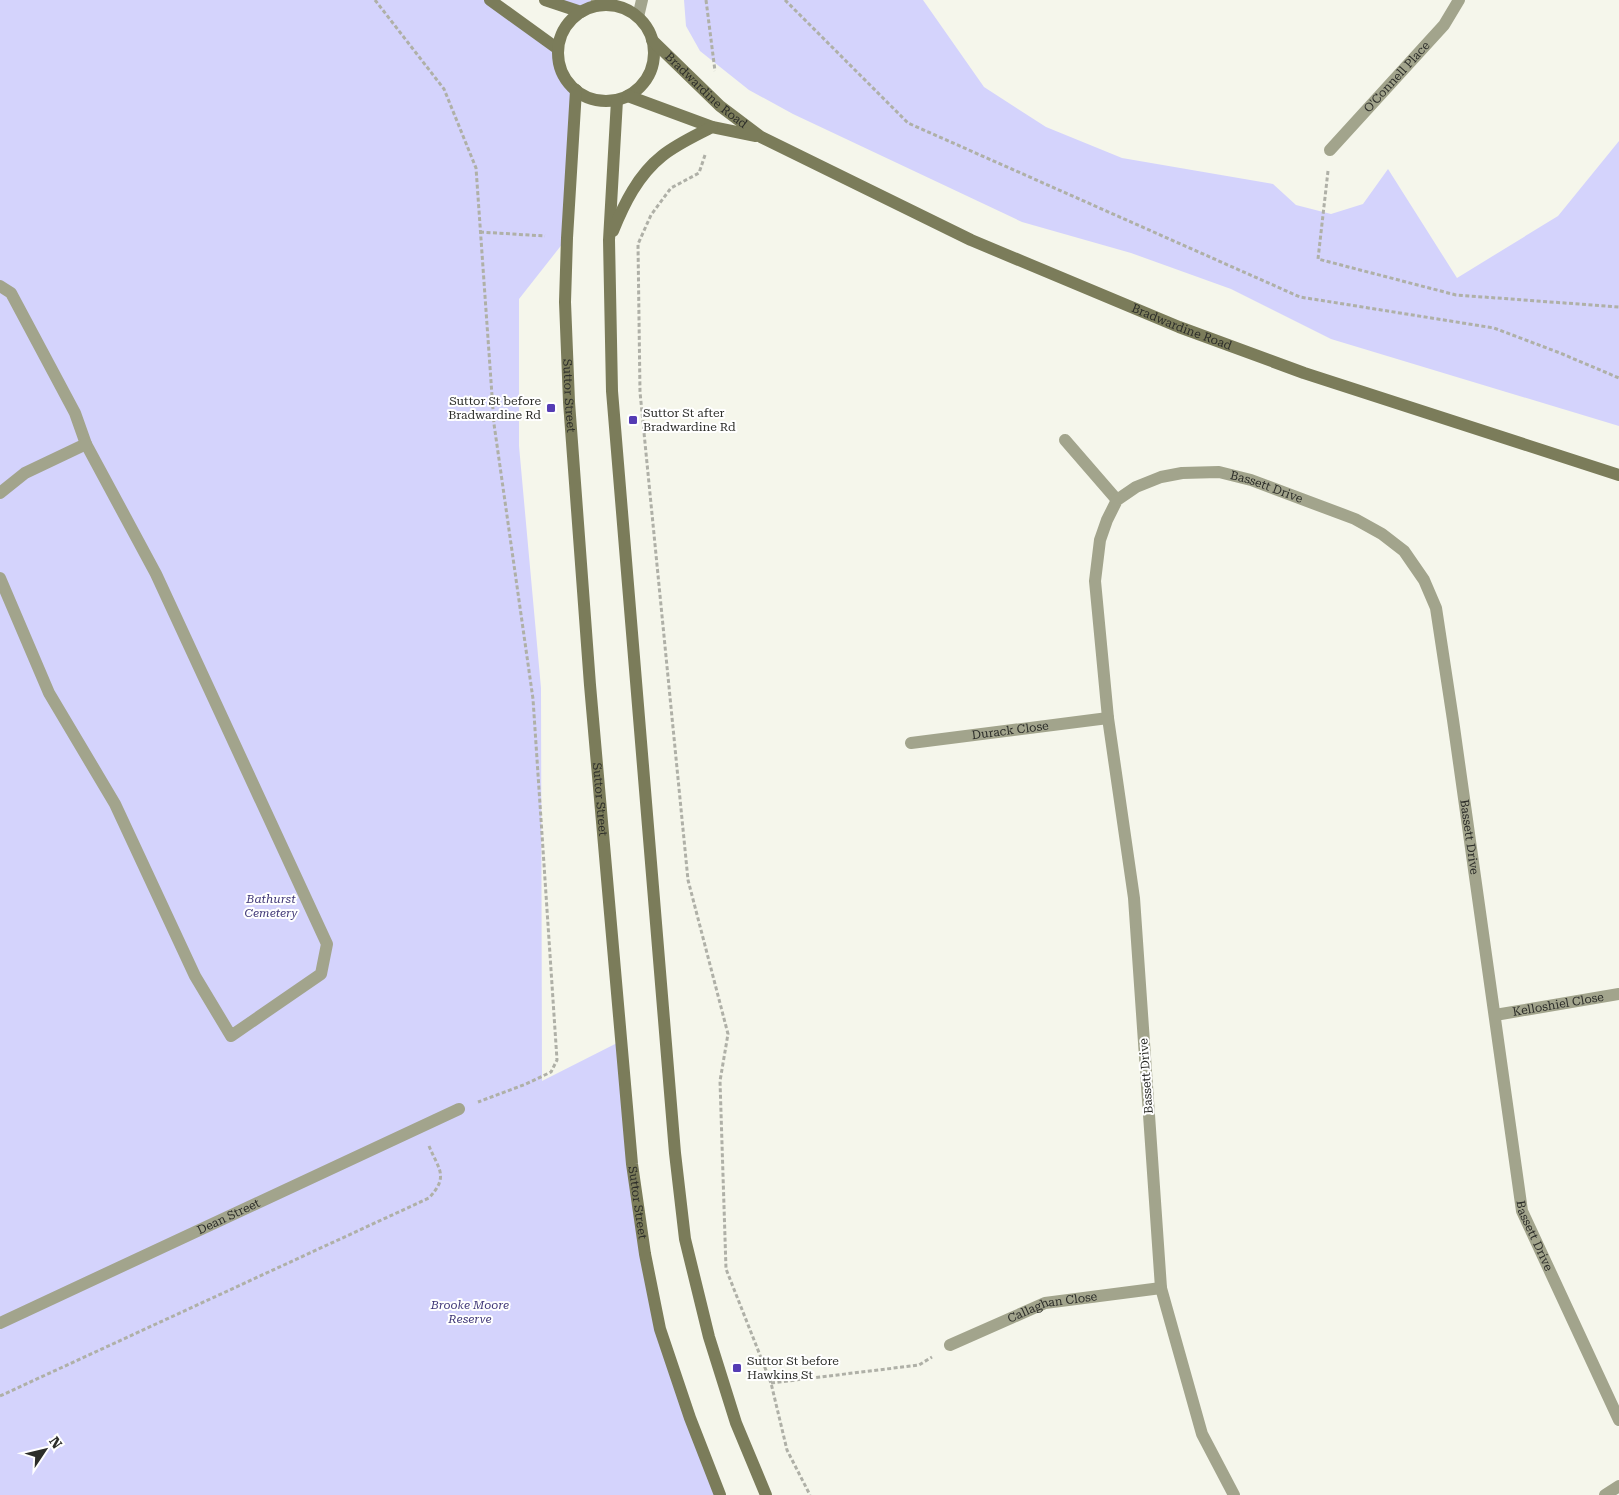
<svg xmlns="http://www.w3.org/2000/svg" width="1619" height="1495" font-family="'Roboto Serif',serif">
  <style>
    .green { fill: #d4d3fc }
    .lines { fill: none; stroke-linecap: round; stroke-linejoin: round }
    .path { stroke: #afb0a7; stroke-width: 3; stroke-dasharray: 4 2.5; stroke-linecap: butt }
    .service { stroke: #a2a48c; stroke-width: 12 }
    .minor { stroke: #a2a48c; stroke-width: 12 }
    .tertiary { stroke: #a2a48c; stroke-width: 12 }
    .secondary { stroke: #7b7c5a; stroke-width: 12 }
    .poi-dot { fill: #553cb4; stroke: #fff; stroke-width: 2 }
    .labels { text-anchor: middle; stroke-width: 4; stroke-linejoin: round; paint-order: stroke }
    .street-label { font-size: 12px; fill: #2c2d29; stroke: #fff }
    .poi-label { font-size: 12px; fill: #2c2d29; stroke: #fff; text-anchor: start }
    .park-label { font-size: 12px; font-style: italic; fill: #413978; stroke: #fff }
  </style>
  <rect width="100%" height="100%" fill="#f5f6eb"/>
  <g class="green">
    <path d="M0,0H490L558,49C560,68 564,76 576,90L567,238L519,299V446L541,688L542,1081L621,1041L660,1329L720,1495H0Z"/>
    <polygon points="545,0 597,0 596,6 581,12"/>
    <polygon points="684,0 923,0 984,87 1046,127 1122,158 1273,184 1296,205 1331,214 1363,204 1388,169 1457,278 1558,216 1619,141 1619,426 1331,339 1231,289 1131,253 1022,222 793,114 749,90 700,51 686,26"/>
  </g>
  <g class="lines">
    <g class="path">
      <polyline points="375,0 444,89 476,168 494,424 533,699 557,1060 551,1072 526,1084 478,1102"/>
      <polyline points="706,0 715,71"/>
      <polyline points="785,0 908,123 1300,297 1494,328 1560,353 1619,378"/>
      <polyline points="705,155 699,173 671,188 651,215 638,244 640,392 688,880 728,1034 720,1081 726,1269 771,1383 787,1450 810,1495"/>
      <polyline points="1328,171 1318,259 1456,295 1619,307"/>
      <polyline points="480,232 545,236"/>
      <polyline points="771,1383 919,1365 932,1357"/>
      <path d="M0,1396L429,1198C449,1176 439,1170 429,1146"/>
    </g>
    <g class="service">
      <polyline points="0,286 11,293 75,413 86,444 156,574 327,944 321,974 231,1036 195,976 115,804 49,693 0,578"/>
      <polyline points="0,493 25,473 86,444"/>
    </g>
    <g class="minor">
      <path id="s1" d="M1330,150L1444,25L1459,0"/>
      <polyline points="1065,440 1117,500"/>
      <path id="s2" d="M911,743L1108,718"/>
      <path id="s3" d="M1495,1015L1619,994"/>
      <path id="s4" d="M0,1323L459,1109"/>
      <path id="s5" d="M950,1345L1045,1303L1161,1288"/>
      <path id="s6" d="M1234,1495L1202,1434L1161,1288L1134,898L1108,718L1095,581L1100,540L1107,520L1117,500L1136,487L1161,477L1182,473L1219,472L1251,480L1355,519L1382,534L1404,551L1424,580L1436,608L1453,720L1522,1211L1619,1420"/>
      <polyline points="1605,1495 1619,1486"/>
    </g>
    <g class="tertiary">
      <polyline points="596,6 597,0"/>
      <polyline points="638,17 642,0"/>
    </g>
    <g class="secondary">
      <polyline points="490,0 558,49"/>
      <polyline points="545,0 581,12"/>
      <circle cx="606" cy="53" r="48"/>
      <path id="s7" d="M652,40L720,106L761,137L971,240L1179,327L1304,373L1619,475"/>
      <path id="s8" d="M576,90L567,238L565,302L569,402L590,685L632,1164L645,1254L660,1329L690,1418L720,1495"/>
      <polyline points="628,96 712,127 756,136"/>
      <polyline points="617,100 609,240 612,391 675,1153 685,1239 709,1337 736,1423 766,1495"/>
      <path d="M613,231C624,204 638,175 662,156C677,144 695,136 712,127"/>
    </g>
  </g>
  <g class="poi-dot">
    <rect x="546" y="403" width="10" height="10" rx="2.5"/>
    <rect x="628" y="415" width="10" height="10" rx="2.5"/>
    <rect x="732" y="1363" width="10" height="10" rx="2.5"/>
  </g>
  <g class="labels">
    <g class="street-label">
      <text dy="4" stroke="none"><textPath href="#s1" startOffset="99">O'Connell Place</textPath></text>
      <text dy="4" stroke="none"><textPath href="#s7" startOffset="74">Bradwardine Road</textPath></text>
      <text dy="4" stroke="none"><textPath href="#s7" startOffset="608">Bradwardine Road</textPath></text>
      <text dy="4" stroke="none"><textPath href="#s8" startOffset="306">Suttor Street</textPath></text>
      <text dy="4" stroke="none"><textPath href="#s6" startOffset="1174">Bassett Drive</textPath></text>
      <text dy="4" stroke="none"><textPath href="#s2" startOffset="100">Durack Close</textPath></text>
      <text dy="4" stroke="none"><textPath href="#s8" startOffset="711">Suttor Street</textPath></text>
      <text dy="4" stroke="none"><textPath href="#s6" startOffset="1624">Bassett Drive</textPath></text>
      <text dy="4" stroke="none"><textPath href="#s3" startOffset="64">Kelloshiel Close</textPath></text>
      <text transform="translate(1146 1076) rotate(-94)" y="4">Bassett Drive</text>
      <text dy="4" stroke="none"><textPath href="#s8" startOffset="1116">Suttor Street</textPath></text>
      <text dy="4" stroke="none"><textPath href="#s4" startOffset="252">Dean Street</textPath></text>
      <text dy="4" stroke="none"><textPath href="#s6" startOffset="2029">Bassett Drive</textPath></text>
      <text dy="4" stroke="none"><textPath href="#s5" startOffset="110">Callaghan Close</textPath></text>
    </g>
    <g class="poi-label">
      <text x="541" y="405" text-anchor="end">Suttor St before<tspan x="541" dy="14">Bradwardine Rd</tspan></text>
      <text x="643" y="417">Suttor St after<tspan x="643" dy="14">Bradwardine Rd</tspan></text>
      <text x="747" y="1365">Suttor St before<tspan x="747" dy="14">Hawkins St</tspan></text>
    </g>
    <g class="park-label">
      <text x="271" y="903">Bathurst<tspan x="271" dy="14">Cemetery</tspan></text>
      <text x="470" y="1309">Brooke Moore<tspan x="470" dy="14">Reserve</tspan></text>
    </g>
  </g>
  <g transform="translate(45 1450) rotate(55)" stroke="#ffffff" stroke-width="4" paint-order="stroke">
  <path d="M0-4L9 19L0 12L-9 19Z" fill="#2c2d29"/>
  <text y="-8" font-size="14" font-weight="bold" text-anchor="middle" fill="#2c2d29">N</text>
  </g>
</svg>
